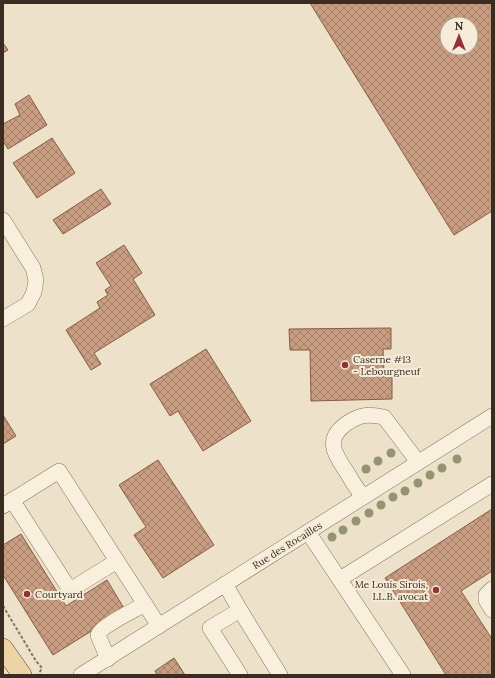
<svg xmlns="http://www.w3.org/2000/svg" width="495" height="678" font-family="Lora,serif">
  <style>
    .building { fill: url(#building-cross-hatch); stroke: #865d45; fill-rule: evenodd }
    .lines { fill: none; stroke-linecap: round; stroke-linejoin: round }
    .minor-casing { stroke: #88735e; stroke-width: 16 }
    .major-casing { stroke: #574232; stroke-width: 20 }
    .path { stroke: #88735e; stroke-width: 2; stroke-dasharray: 3 2; stroke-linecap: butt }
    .minor { stroke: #f8efdc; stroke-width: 15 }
    .major { stroke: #edd4a4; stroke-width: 19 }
    .tree { fill: #949471 }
    .poi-dot { fill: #943135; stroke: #f4ebd8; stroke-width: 1.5 }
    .labels { text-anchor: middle; stroke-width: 4; stroke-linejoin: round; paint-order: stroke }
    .poi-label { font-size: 10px; fill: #3a2c21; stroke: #f4ebd8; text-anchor: start }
    .street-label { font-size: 10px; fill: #3a2c21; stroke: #f4ebd8 }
  </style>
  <defs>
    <pattern id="building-cross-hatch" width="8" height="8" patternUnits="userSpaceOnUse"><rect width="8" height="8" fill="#c99d81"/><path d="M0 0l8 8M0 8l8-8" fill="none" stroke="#a48069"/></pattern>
  </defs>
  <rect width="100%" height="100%" fill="#ede1c9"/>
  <g class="building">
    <path d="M310,3H492V211L454,235ZM447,24H471V48H447Z"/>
    <polygon points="3,43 8,50 3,53"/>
    <polygon points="29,95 47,125 8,149 3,141 3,124 20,115 15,104"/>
    <polygon points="52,138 75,173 37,198 13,163"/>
    <polygon points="101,189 111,204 63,234 53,220"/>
    <polygon points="124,245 142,273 133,279 155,315 94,353 101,364 91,370 66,330 100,308 97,302 108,295 105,290 111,286 96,263"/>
    <polygon points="391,328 391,349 383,349 384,373 392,373 392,399 311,401 310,350 290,350 289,329"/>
    <polygon points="206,349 251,421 203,451 178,411 170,416 150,384"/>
    <polygon points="3,415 16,436 3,444"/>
    <polygon points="158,460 214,545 163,578 134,535 146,527 119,485"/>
    <polygon points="492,509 492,571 461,591 492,639 492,675 446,675 385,578"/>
    <polygon points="21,534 66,606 107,580 125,610 53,655 3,575 3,545"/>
    <polygon points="174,658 185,675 157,675 155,671"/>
  </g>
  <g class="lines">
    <defs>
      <g id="minor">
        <polyline points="3,220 33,268 36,280 34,292 28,304 3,319"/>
        <path d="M363,497C357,489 351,480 346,471C334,453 325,439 346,424C360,414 368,414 384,417L418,462"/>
        <polyline points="12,500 70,590 117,561"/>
        <polyline points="3,506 59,471 159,626"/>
        <polyline points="308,532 403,675"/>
        <polyline points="340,579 492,484"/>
        <polyline points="225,584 240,610"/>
        <polyline points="492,589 486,595 486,600 492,610"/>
        <path d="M108,659L98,635C101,626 135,610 145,604"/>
        <polyline points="81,675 492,416"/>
        <polyline points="240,675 210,628 240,610 280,675"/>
      </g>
      <polyline id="major" points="3,648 22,675"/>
    </defs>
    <use href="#minor" class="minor-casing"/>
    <use href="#major" class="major-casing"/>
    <polyline class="path" points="3,606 36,661 42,668 38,675"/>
    <use href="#minor" class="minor"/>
    <use href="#major" class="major"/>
  </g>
  <g class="tree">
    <circle cx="391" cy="453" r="4.5"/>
    <circle cx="457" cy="459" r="4.5"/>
    <circle cx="378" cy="461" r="4.5"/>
    <circle cx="442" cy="468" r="4.5"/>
    <circle cx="366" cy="469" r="4.5"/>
    <circle cx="430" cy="475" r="4.5"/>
    <circle cx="418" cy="483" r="4.5"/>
    <circle cx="405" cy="491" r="4.5"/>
    <circle cx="393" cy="497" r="4.5"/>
    <circle cx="381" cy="505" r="4.5"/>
    <circle cx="369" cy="513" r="4.5"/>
    <circle cx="356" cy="521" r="4.5"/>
    <circle cx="343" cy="530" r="4.5"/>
    <circle cx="332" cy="537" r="4.5"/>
  </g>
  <g class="poi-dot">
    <circle cx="345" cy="365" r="4"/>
    <circle cx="436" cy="590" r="4"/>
    <circle cx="27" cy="594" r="4"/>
  </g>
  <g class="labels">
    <g class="poi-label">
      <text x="353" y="363">Caserne #13<tspan x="353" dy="12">- Lebourgneuf</tspan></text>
      <text x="428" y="588" text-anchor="end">Me Louis Sirois,<tspan x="428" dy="12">LL.B. avocat</tspan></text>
      <text x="35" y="598">Courtyard</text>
    </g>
    <g class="street-label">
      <text transform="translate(287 545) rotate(-32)" y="4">Rue des Rocailles</text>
    </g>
  </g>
  <rect width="495" height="678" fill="none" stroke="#3a2c21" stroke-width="8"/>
  <g transform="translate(459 36)"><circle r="19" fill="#f4ebd8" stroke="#aa9f8f"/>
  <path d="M0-3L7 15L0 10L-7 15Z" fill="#943135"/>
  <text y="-6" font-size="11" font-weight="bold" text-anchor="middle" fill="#3a2c21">N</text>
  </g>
</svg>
